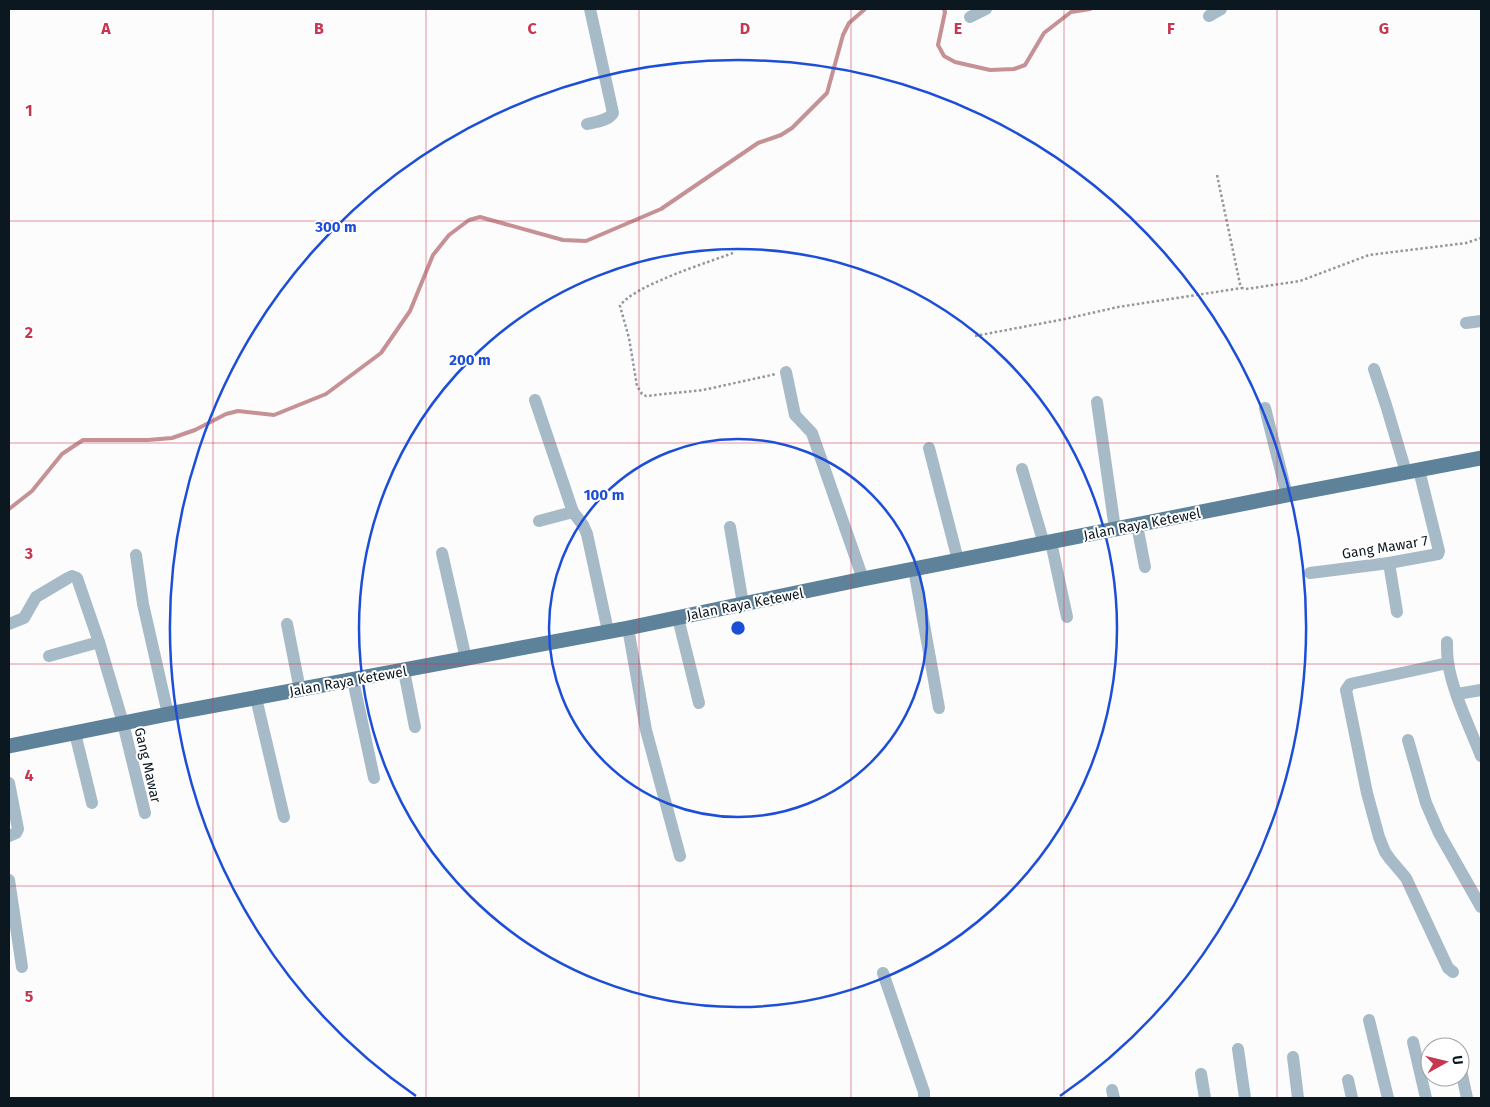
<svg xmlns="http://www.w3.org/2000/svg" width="1490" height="1107" font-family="'Fira Sans',sans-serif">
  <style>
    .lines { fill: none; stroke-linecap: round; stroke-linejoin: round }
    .stream { stroke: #c69194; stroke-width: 4 }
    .path { stroke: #92979a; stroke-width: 2.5; stroke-dasharray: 2.5 2.5; stroke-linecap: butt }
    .minor { stroke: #a6bac7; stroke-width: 12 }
    .major { stroke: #5d8299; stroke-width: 15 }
    .grid { fill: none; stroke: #c83752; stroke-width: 1; stroke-opacity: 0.55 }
    .ring { fill: none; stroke: #1d4ed8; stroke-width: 2.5 }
    .labels { text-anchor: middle; stroke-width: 4; stroke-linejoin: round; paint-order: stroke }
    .street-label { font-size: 14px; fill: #0c1820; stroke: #fff }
    .grid-label { font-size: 16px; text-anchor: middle; font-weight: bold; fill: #c83752; stroke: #fff; stroke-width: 4; stroke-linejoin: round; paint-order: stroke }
    .centre { fill: #1d4ed8; stroke: #fff; stroke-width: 2.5 }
    .ring-label { font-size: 15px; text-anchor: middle; font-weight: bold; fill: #1d4ed8; stroke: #fff; stroke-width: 4; stroke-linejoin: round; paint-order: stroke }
  </style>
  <rect width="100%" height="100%" fill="#fcfcfc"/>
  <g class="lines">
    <g class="stream">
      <polyline points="944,9 945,12 938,45 944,56 955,62 990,70 1014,69 1025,65 1044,33 1071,12 1090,9"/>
      <polyline points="9,509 32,491 62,454 83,440 148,440 172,438 195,430 226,414 238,411 274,415 326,394 381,353 410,311 433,255 449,235 469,220 480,217 563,240 586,241 661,209 758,143 781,135 792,128 827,93 843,35 849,23 865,9"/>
    </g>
    <g class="path">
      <polyline points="1217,175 1240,284 1242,288 1246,289 1300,281 1369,255 1466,243 1481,238"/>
      <path d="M733,253C709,262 632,286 620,306L629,338L637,386L642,394L646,396L703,390L776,374"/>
      <polyline points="975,336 1065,319 1118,307 1242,288"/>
    </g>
    <g class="minor">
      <polyline points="1209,16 1221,9"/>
      <polyline points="970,17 986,9"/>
      <path d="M587,124C596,122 608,121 613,113L590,9"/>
      <polyline points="1466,323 1481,321"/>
      <polyline points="1374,369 1386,405 1406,472"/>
      <polyline points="786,372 795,415 812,433 863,579"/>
      <polyline points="535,400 573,512 583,525 587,534 608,631"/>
      <polyline points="1097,402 1115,529"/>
      <polyline points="1265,408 1287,495"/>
      <polyline points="929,448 958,560"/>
      <polyline points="1022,469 1044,544"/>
      <polyline points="539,521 573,512"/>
      <polyline points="1137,525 1145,567"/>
      <polyline points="730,527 743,604"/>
      <polyline points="1051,542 1067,617"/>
      <polyline points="442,553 466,659"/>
      <polyline points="136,555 143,604 168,714"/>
      <polyline points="1389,563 1397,612"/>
      <polyline points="914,569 939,708"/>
      <polyline points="1310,573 1389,563 1438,554 1439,551 1419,470"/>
      <polyline points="678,618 699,703"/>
      <polyline points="9,624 24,618 36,597 68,578 72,576 77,578 99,642 123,723 145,813"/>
      <polyline points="287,624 300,690"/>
      <polyline points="628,628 646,730 680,856"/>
      <path d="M1447,642C1447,649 1447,656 1448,662C1452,691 1470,728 1481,756"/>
      <polyline points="49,656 99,642"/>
      <polyline points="1448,663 1350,684 1346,690 1367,793 1379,837 1385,852 1390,859 1406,878 1448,968 1453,972"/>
      <polyline points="404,671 415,727"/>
      <polyline points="353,680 374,778"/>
      <polyline points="1457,694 1481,690"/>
      <polyline points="256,698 284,817"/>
      <polyline points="75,733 92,803"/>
      <polyline points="1408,740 1426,803 1439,833 1481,907"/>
      <polyline points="9,783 18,829 16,833 9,836"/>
      <polyline points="9,880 22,967"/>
      <polyline points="883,973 924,1092 924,1098"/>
      <polyline points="1369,1020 1388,1098"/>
      <polyline points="1413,1042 1426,1098"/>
      <polyline points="1238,1049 1245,1098"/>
      <polyline points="1293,1057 1298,1098"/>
      <polyline points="1461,1070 1467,1098"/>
      <polyline points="1201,1074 1205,1098"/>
      <polyline points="1348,1080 1352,1098"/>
      <polyline points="1112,1090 1114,1098"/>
    </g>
    <polyline class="major" points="9,746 168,714 628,628 863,579 1287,495 1481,458"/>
  </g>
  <path class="grid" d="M213,9V1098M426,9V1098M639,9V1098M851,9V1098M1064,9V1098M1277,9V1098M9,221H1481M9,443H1481M9,664H1481M9,886H1481"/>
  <g class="ring">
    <circle cx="738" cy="628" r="189"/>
    <circle cx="738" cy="628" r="379"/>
    <path d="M416 1096A568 568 0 1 1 1060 1096"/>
  </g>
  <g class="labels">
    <g class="street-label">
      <text transform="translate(1142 524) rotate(-11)" y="5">Jalan Raya Ketewel</text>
      <text transform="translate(1385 547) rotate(-9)" y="5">Gang Mawar 7</text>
      <text transform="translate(745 604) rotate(-11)" y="5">Jalan Raya Ketewel</text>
      <text transform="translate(348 681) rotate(-10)" y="5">Jalan Raya Ketewel</text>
      <text transform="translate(148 765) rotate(77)" y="5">Gang Mawar</text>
    </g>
  </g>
  <g class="grid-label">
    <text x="106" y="34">A</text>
    <text x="319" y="34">B</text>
    <text x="532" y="34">C</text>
    <text x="745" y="34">D</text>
    <text x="958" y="34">E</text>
    <text x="1171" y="34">F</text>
    <text x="1384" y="34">G</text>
    <text x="29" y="116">1</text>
    <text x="29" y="338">2</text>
    <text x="29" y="559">3</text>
    <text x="29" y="781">4</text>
    <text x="29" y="1002">5</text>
  </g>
  <circle cx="738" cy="628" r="8" class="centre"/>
  <g class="ring-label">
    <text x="336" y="232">300 m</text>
    <text x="470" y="365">200 m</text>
    <text x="604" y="500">100 m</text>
  </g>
  <rect width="1490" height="1107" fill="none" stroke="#0c1820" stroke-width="20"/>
  <g transform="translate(1445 1062) rotate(82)"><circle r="24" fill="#ffffff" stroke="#9ea3a6"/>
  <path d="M0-4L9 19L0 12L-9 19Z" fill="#c83752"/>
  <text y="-8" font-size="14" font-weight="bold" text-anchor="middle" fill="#0c1820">U</text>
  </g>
</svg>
